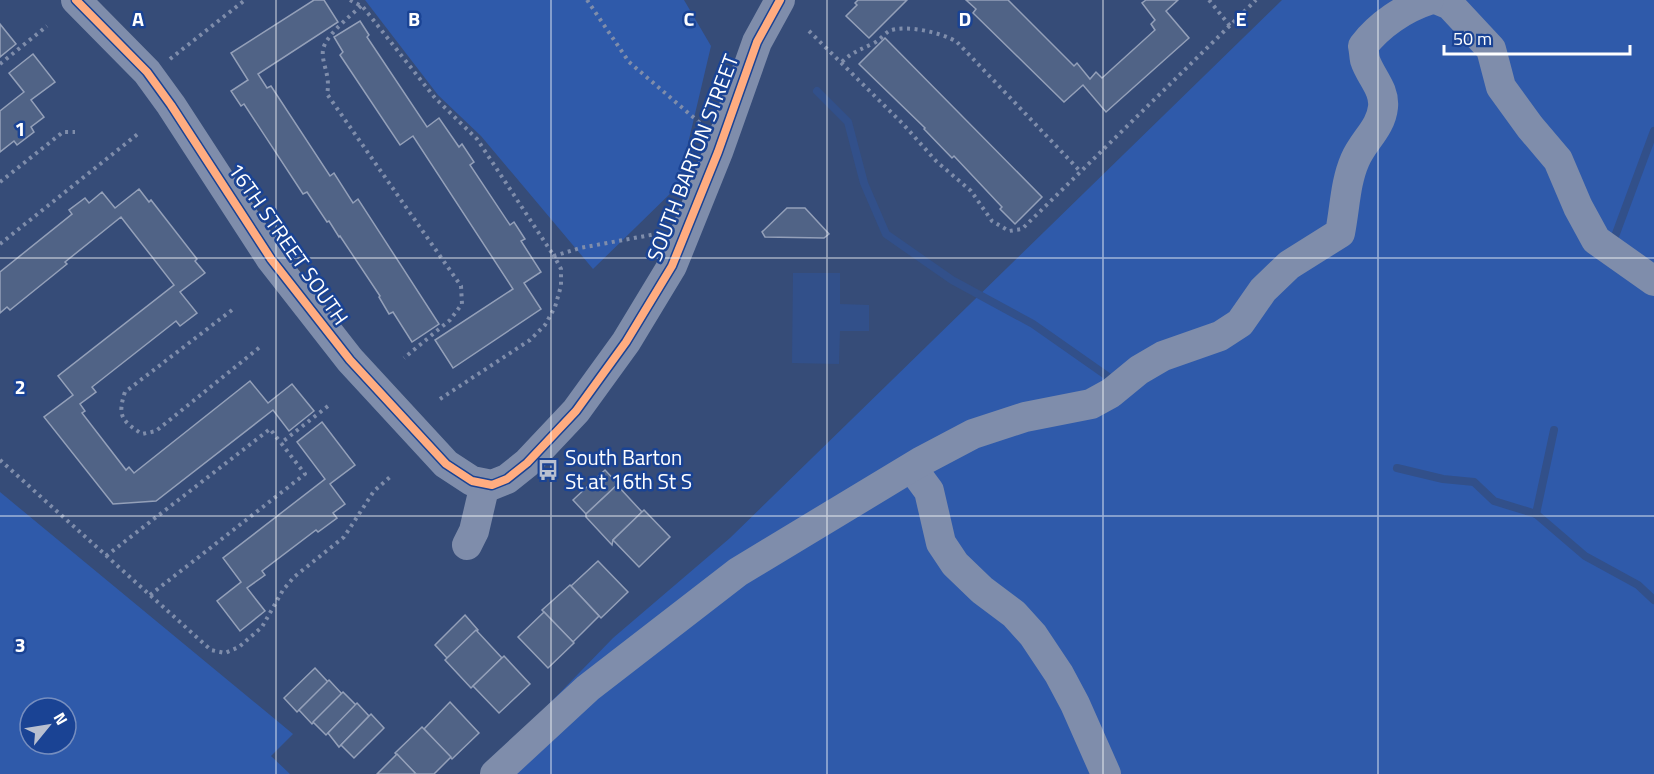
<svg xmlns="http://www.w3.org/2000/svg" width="1654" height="774" font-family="'Titillium Web',sans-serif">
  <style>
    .green { fill: #2f5aaa; fill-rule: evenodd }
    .water { fill: #32508a }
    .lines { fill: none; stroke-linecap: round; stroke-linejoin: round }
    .stream { stroke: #32508a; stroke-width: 8 }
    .building { fill: #506386; stroke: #94a0b9; stroke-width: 1.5 }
    .path { stroke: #7f8dab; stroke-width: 4; stroke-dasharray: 3 4.5; stroke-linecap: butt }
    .minor { stroke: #7f8dab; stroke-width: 30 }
    .cycleway-casing { stroke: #1a4394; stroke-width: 11 }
    .cycleway { stroke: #ffac80; stroke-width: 8 }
    .grid { fill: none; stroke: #fff; stroke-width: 1.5; stroke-opacity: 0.55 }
    .labels { text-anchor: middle; stroke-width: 5; stroke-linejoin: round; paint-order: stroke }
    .street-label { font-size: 21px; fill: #fff; stroke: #1a4394 }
    .poi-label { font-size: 21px; fill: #fff; stroke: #1a4394; text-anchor: start }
    .grid-label { font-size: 20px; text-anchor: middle; font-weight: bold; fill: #fff; stroke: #1a4394; stroke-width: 5; stroke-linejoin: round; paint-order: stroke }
  </style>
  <rect width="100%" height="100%" fill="#364c78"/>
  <g class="green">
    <polygon points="365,0 684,0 711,46 678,186 593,269 481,136 438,95"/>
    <polygon points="1282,0 1654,0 1654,774 481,774 613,638 730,538"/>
    <path d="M0,492L293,734L271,756L290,774H0ZM30,708H66V744H30Z"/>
  </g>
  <polygon class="water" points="793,273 840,273 840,304 869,305 869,331 840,331 839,364 792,363"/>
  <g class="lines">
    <g class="stream">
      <polyline points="817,91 848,122 864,183 886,234 952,280 1033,324 1110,378"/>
      <polyline points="1614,239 1654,131"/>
      <polyline points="1397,468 1443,479 1474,482 1494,501 1536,514 1585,556 1638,585 1654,600"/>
      <polyline points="1536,514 1554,430"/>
    </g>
  </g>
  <g class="building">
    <polygon points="314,0 324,0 338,22 258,74 267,88 271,86 330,176 334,173 353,203 358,199 439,324 412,342 393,312 389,314 379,297 380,296 340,236 339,237 329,221 327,222 307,192 303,194 244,104 241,106 231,91 248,80 231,53"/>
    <polygon points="858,0 907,0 869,38 846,16 857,5 855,3"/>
    <polygon points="966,0 1008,0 1074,66 1077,63 1090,79 1096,72 1102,78 1155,30 1151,24 1155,20 1142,3 1146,0 1178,0 1166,11 1189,38 1106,112 1083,85 1064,102 973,13 976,9"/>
    <polygon points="360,21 369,35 367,37 427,127 439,118 459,147 462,144 474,162 470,165 510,225 514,222 525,239 521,241 541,272 524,283 541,309 453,368 435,340 513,289 413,136 400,145 340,55 343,52 334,37"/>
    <polygon points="0,24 16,44 0,57"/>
    <polygon points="885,38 1042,197 1015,224 1000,209 1002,207 954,156 952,158 924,129 925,128 859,64"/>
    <polygon points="33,54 55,82 31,100 44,117 31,127 34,132 17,145 14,141 0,152 0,111 24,92 9,73"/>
    <polygon points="139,189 149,202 151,200 197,259 195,261 205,273 180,292 197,313 180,326 176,321 92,387 96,392 80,404 85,411 82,413 126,470 129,467 134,473 250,381 268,403 292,384 314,411 289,431 273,410 156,501 113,504 44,417 73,395 58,376 174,285 121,217 65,262 67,264 10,310 7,307 0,313 0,272 72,214 69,210 85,198 89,203 102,192 115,208"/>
    <polygon points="787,208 805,208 829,234 824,238 765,237 762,232"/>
    <polygon points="322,422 355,465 330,484 345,504 333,513 337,518 318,532 316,530 262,571 265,575 247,588 265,611 240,631 217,601 241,582 223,558 325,479 297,442"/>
    <polygon points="605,470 618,484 586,514 573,500"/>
    <polygon points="617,485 642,512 613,540 612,545 586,517 586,514"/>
    <polygon points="644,510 670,537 639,567 613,540"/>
    <polygon points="598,561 628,592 601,618 571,586"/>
    <polygon points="570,585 599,616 573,642 542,610"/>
    <polygon points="544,612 574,643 548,668 518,637"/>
    <polygon points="465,615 478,630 447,658 435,645"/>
    <polygon points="476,630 502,658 471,688 445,660"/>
    <polygon points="504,656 530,684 499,713 473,686"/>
    <polygon points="315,668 328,682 297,712 284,698"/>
    <polygon points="329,680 342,694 312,724 299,710"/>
    <polygon points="343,692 356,705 326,735 313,722"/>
    <polygon points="450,702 479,733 452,759 424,729"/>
    <polygon points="357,703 369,716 339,747 328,733"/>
    <polygon points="371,714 384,728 354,758 341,745"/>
    <polygon points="422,727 451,757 434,774 416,774 395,753"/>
    <polygon points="397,754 416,774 377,774"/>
  </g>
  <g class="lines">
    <g class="path">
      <polyline points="350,0 363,7 435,98 477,139 554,256"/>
      <polyline points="587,0 629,62 700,123"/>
      <polyline points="1209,0 1230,26"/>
      <path d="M361,6C350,16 325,36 323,50C321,63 331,75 327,94L461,286L462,304L450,320L404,358"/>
      <polyline points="809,31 903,124 936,161 971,191 992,221 1009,231 1022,229 1256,0"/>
      <polyline points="170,59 245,0"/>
      <path d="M842,62C852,52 862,49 874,43C880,40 884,34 889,31C906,24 943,33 957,42L1080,171"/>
      <polyline points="0,64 47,26"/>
      <polyline points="0,182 63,132 75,132"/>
      <polyline points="0,244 139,133"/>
      <path d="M232,310L125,392C117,416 122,421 142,434L156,431L260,347"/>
      <polyline points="440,399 530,340 545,325 555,307 561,286 561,269 554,256 580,248 656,234"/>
      <polyline points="0,460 211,650 225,653 239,647 262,627 283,590 294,577 344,537 374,491 390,477"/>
      <polyline points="106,556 270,429 281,443"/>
      <polyline points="150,595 305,474 281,443 328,406"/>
    </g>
    <g class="minor">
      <polyline points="76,0 147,72 171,105 271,259 350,360 446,464 472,481 492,485 507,479 527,463 576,411 626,342 672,266 718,152 757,42 780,0"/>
      <polyline points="1438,0 1450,5 1491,49 1501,87 1530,127 1558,160 1578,207 1596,240 1654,281"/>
      <polyline points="912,468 929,491 941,543 955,564 982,590 1014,614 1033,635 1059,674 1075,704 1106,774"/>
      <polyline points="467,545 474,531 485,484"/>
      <path d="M495,774L588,688L738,572L920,462L973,434L1025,417L1091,404L1111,393L1139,370L1163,356L1220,336L1240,323L1263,290L1289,265L1340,233C1345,208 1345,183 1355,160C1363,141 1381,128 1383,107C1385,89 1370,76 1365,60C1364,55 1364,50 1363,46C1379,25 1404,8 1429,0"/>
    </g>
    <defs>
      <polyline id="cycleway" points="76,0 147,72 171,105 271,259 350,360 446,464 472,481 492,485 507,479 527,463 576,411 626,342 672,266 718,152 757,42 780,0"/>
    </defs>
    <use href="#cycleway" class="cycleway-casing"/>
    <use href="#cycleway" class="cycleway"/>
  </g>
  <path class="grid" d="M276,0V774M551,0V774M827,0V774M1103,0V774M1378,0V774M0,258H1654M0,516H1654"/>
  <defs>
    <symbol id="bus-bare" viewBox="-9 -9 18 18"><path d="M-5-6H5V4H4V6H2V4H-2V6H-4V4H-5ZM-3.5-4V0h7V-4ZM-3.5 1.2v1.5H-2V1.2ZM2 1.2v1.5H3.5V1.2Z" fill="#b9c0d0" stroke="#1a4394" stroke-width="2.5" paint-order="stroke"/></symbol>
  </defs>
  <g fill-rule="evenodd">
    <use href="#bus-bare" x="533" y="455" width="30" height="30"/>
  </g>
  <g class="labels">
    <g class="street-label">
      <text transform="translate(693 158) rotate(-69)" y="7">SOUTH BARTON STREET</text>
      <text transform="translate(288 244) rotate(55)" y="7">16TH STREET SOUTH</text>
    </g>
    <g class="poi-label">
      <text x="565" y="465">South Barton<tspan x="565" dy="24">St at 16th St S</tspan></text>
    </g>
  </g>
  <g class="grid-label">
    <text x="138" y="26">A</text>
    <text x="414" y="26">B</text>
    <text x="689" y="26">C</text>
    <text x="965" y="26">D</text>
    <text x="1241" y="26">E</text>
    <text x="20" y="136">1</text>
    <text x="20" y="394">2</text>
    <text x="20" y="652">3</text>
  </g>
  <g transform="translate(48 726) rotate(60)"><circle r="28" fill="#1a4394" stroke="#768ebf" stroke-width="1.5"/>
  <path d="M0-4.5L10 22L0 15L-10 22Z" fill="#b9c0d0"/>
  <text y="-9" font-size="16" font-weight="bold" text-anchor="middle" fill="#ffffff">N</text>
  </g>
  <path d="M1444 45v9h186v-9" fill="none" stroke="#ffffff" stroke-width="3"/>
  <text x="1453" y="45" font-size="18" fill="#ffffff" stroke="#1a4394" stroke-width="4.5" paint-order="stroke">50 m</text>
</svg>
